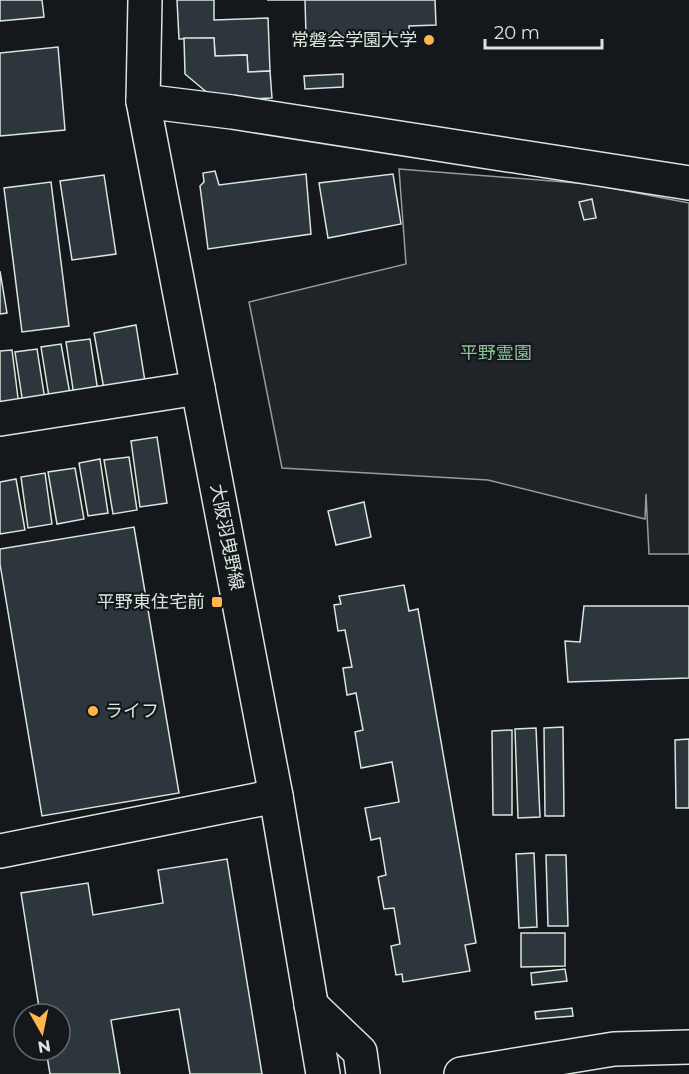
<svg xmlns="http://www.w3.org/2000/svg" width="689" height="1074" font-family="Montserrat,'Noto Sans JP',sans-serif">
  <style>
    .green { fill: #202428; stroke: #939e99; stroke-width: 1.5 }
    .building { fill: #2c363c; stroke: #d8e6dc; stroke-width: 1.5 }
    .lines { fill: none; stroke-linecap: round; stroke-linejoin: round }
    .minor-casing { stroke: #d8e6dc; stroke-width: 36 }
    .tertiary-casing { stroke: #d8e6dc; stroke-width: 36 }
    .secondary-casing { stroke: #d8e6dc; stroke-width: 36 }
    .minor { stroke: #14181c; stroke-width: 33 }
    .tertiary { stroke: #14181c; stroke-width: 33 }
    .secondary { stroke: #14181c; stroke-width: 33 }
    .poi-dot { fill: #ffb74d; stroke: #14181c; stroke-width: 2 }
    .labels { text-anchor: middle; stroke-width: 4.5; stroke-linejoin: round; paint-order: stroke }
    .poi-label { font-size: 18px; fill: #d8e6dc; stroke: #14181c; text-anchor: end }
    .park-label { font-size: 18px; fill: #8ac095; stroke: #14181c }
    .street-label { font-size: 18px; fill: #d8e6dc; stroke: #14181c }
  </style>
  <rect width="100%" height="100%" fill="#14181c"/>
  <polygon class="green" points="399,169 590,184 689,203 689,554 649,554 646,494 645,519 488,480 282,468 249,302 406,264"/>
  <g class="building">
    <polygon points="0,0 42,0 44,17 0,21"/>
    <polygon points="177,0 214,0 214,20 268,18 270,71 248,72 247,55 215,56 214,38 179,39"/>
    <polygon points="267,0 435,0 436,25 409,26 409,34 306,35 305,0"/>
    <polygon points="184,38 214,38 215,56 247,55 248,72 270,71 272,98 216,100 185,74"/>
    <polygon points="58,47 65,130 0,136 0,53"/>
    <polygon points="343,74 343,87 305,89 304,76"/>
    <polygon points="215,171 219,185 306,174 311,234 208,249 200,186 204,182 203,173"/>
    <polygon points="393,174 401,224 328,238 319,183"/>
    <polygon points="104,175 116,254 72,260 60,181"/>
    <polygon points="51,182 69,326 22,332 4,188"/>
    <polygon points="592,199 596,218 584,220 579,202"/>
    <polygon points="0,271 7,313 0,314"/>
    <polygon points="136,325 146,388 105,395 94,333"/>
    <polygon points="90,339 98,392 74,396 66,342"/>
    <polygon points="61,344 70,394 49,397 41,347"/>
    <polygon points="37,349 45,400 23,404 15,352"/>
    <polygon points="12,350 19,406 0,408 0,351"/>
    <polygon points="157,437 167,503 140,507 131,441"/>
    <polygon points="129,457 137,510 113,514 104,460"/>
    <polygon points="100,459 108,513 88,516 79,463"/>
    <polygon points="75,468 84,519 57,524 48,472"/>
    <polygon points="45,473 52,524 28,528 21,477"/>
    <polygon points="16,479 25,530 0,534 0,482"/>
    <polygon points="364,502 371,537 336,545 328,511"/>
    <polygon points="134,527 179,793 42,816 0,564 0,549"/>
    <polygon points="404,585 409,611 418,609 476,943 465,945 470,971 403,982 402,974 396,975 391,946 400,944 394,908 384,909 378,877 386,875 380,838 371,840 365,808 399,802 392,762 361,768 355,732 363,730 356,693 347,695 343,668 352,667 345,630 338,631 334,605 341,604 339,596"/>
    <polygon points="584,606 689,606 689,678 568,682 565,641 580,642"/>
    <polygon points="563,727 564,816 545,816 544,728"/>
    <polygon points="536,728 540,817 518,818 515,729"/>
    <polygon points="512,730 512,815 493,815 492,731"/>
    <polygon points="689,739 689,808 676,808 675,740"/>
    <polygon points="534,853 537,927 519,928 516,854"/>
    <polygon points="546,855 566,855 568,926 548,926"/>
    <polygon points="227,859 262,1074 190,1074 179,1009 111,1020 120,1074 50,1074 46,1050 60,1050 60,1014 40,1014 21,893 88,883 93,915 163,903 158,870"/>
    <polygon points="521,933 565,933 565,966 521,967"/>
    <polygon points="565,969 567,981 532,985 531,973"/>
    <polygon points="572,1008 573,1016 536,1019 535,1012"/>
  </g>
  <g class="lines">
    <defs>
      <g id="minor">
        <polyline points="0,419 198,388"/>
        <polyline points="0,851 276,796"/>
        <polyline points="311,1005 360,1052 363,1074"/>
        <polyline points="461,1074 614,1049 689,1047"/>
      </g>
      <polyline id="tertiary" points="143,101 232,112 689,183"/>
      <polyline id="secondary" points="145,0 143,101 276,796 323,1074"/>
    </defs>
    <use href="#minor" class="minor-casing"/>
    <use href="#tertiary" class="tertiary-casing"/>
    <use href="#secondary" class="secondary-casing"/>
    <use href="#minor" class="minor"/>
    <use href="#tertiary" class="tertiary"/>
    <use href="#secondary" class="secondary"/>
  </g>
  <g class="poi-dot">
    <circle cx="429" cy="40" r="6"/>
    <rect x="211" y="596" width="12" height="12" rx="3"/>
    <circle cx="93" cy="711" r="6"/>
  </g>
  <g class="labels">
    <g class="poi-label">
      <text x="417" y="46">常磐会学園大学</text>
      <text x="205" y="608">平野東住宅前</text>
      <text x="105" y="717" text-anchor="start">ライフ</text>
    </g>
    <g class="park-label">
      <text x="496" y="359">平野霊園</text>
    </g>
    <g class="street-label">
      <text transform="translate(227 537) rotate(79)" y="6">大阪羽曳野線</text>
    </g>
  </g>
  <g transform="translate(42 1032) rotate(171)"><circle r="28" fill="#14181c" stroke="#626a69" stroke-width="1.5"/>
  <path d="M0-4.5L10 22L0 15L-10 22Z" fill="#ffb74d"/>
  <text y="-9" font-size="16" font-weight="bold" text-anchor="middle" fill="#d8e6dc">N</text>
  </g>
  <path d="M485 39v9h117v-9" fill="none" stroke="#d8e6dc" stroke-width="3"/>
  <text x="494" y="39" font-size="18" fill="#d8e6dc" stroke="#14181c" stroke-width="4.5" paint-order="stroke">20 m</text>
</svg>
